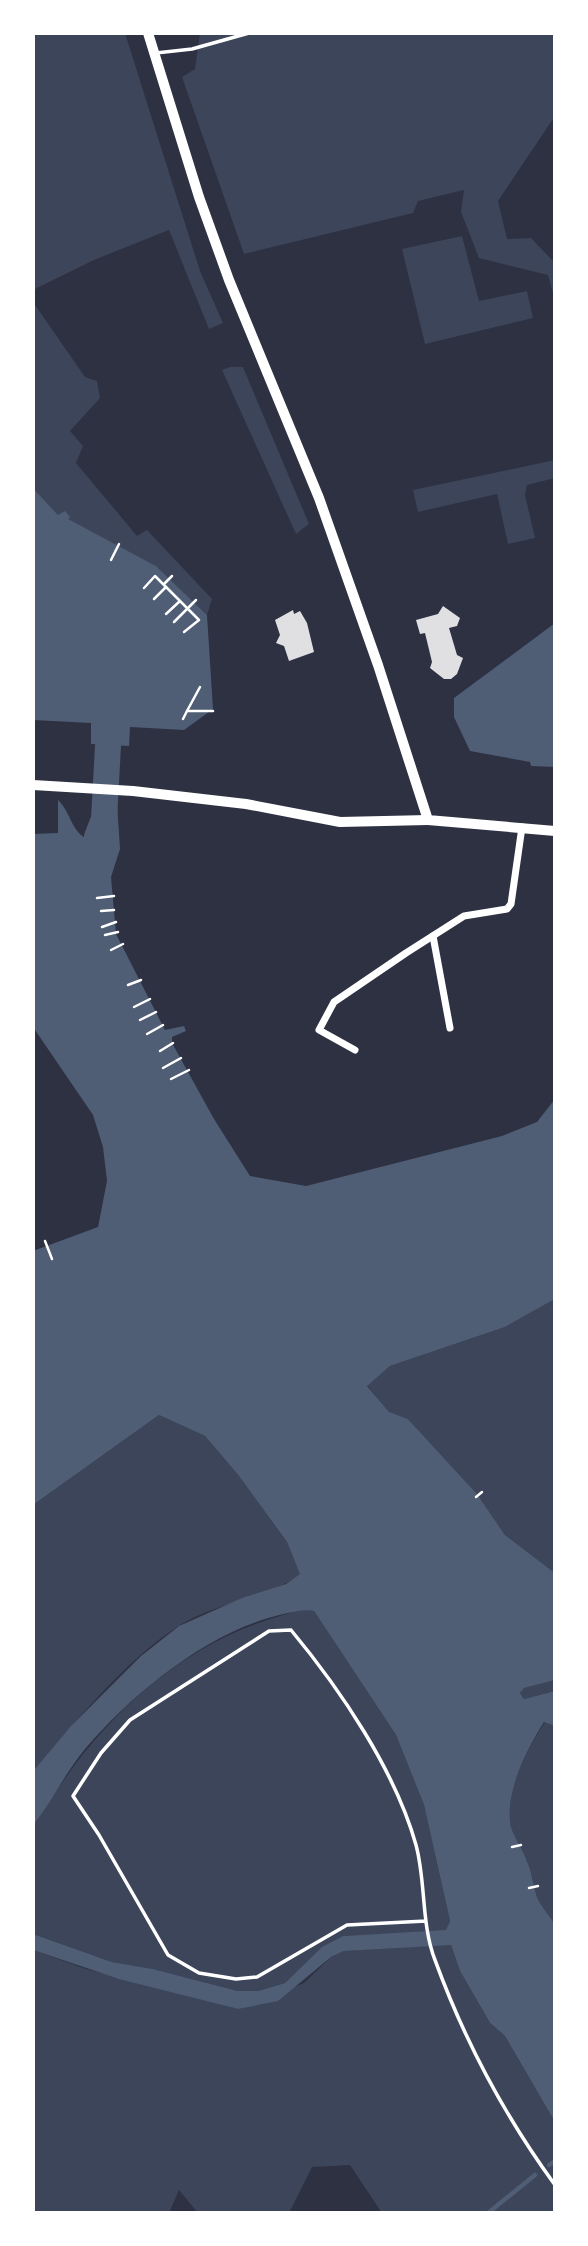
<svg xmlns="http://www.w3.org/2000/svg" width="588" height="2246" font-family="Figtree,sans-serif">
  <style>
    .green { fill: #3c4559 }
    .water { fill: #4f5d75 }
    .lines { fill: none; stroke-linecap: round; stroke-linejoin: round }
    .stream { stroke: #4f5d75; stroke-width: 4.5 }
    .river { stroke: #4f5d75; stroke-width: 26 }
    .building { fill: #e0e0e3 }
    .path { stroke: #fff; stroke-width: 2.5 }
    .service { stroke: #fff; stroke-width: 3.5 }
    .minor { stroke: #fff; stroke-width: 7 }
    .tertiary { stroke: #fff; stroke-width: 10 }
    .secondary { stroke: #fff; stroke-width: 10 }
  </style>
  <rect width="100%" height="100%" fill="#2d3142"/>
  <g class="green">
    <polygon points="33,33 125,33 200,271 223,323 209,329 169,230 94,260 33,290"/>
    <polygon points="200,33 555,33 555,116 498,201 507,239 531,238 555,263 555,300 548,275 479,258 461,212 464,190 418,201 413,213 244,254 182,77 195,69"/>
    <polygon points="462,236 479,301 527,291 533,318 425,344 402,249"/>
    <polygon points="33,302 85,377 97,381 100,398 70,431 83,446 76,463 137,536 147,530 212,599 207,615 156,566 58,515 33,488"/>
    <polygon points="230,367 243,367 309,524 296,534 222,370"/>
    <polygon points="555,460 555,478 527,485 525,495 535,538 508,544 497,494 418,512 413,490"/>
    <polygon points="555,1299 555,1573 505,1535 477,1494 408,1419 389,1413 367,1385 390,1366 505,1327"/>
    <path d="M159,1415L205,1436L239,1476L287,1542L301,1574C265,1600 215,1602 177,1627C127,1659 72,1725 33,1771V1505Z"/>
    <path d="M308,1609L314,1611L396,1735L424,1805L450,1921L446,1931L343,1936L322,1948L285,1983L258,1991H238L153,1969L112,1962L33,1934C33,1906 28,1854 33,1828C36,1814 54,1795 62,1783C121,1697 204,1630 308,1609Z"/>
    <polygon points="555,1680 555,1691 524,1699 520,1693 523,1688"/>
    <path d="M545,1722L555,1726V1924C549,1915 541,1906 537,1897C533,1885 532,1872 527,1860C523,1849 514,1840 511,1827C504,1794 527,1749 545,1722Z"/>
    <polygon points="440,1943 451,1945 460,1971 490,2023 505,2036 555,2122 555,2213 382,2213 350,2165 312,2167 289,2213 198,2213 179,2190 169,2213 33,2213 33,1950 86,1969 238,2009 304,1983 331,1957 344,1951"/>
  </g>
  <g class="water">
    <polygon points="33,488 58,515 65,511 70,517 68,519 156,566 207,615 213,709 184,730 130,727 129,746 91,744 91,723 33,720"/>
    <polygon points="555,623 555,767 531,766 530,762 470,751 454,717 454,698"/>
    <path d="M58,800C70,811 71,829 84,837L91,832L96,802L117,803L120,849L111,877L116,934L165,1030L184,1026L186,1031L172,1037V1043L214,1119L250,1176L306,1186L502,1136L537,1122L555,1099V1299L505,1327L390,1366L367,1386L389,1412L408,1419L477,1494L505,1535L555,1573V1680L524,1688L520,1693L524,1699L555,1691V1726L544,1722C527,1749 504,1794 511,1827C515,1840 523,1849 527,1861C532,1872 533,1885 537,1897C541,1906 549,1915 555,1924V2122L505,2036L490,2023L460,1971L451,1945L344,1951L331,1957L278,2001L238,2009L119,1979L33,1950V1934L112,1962L153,1969L238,1991H258L285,1983L322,1947L343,1936L446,1930L450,1921L424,1805L396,1735L314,1611C305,1609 296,1612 288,1613C212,1628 134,1692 85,1749C65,1773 52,1802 33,1825V1771L71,1726L141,1656L179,1626L242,1598L286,1584L300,1574L287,1542L239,1476L205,1436L159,1415L33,1505V1251L98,1227L107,1181L103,1147L93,1115L33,1027V834L58,833Z"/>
  </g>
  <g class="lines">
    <g class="stream">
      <polyline points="549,2165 555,2161"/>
      <polyline points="488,2213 535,2175"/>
    </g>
    <polyline class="river" points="97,837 104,819 110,709"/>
  </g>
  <g class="building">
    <polygon points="443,606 460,618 457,626 449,628 457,655 463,658 457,674 451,679 444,679 430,668 432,662 425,633 420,634 416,620 438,614"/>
    <polygon points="293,610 294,614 300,611 307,623 314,652 289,661 284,646 276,643 280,635 275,620"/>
  </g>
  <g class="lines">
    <g class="path">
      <polyline points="111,560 119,544"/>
      <polyline points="164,584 172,576"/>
      <polyline points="144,588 155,576 199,620 184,632"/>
      <polyline points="154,599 166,587"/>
      <polyline points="166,614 180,601"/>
      <polyline points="174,622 196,600"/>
      <polyline points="187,711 200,687"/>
      <polyline points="183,719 187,711 213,711"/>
      <polyline points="97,898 114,896"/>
      <polyline points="101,911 114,910"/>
      <polyline points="102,927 116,922"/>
      <polyline points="105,935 118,932"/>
      <polyline points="111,950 123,944"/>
      <polyline points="128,985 141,980"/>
      <polyline points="134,1007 150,999"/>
      <polyline points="140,1020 156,1012"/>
      <polyline points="147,1034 163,1025"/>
      <polyline points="160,1051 173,1043"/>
      <polyline points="163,1068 181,1058"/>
      <polyline points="171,1079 189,1070"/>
      <polyline points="45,1241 52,1259"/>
      <polyline points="476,1497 482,1492"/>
      <polyline points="512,1847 521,1845"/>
      <polyline points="529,1888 538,1886"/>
    </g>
    <g class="service">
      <polyline points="156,53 192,49 249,33"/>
      <path d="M426,1921L347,1925L257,1977L236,1979L199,1973L168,1955L99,1835L73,1796L101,1753L130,1720L269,1631L291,1630C340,1689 395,1770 416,1845C426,1882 421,1924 435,1960C465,2042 504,2115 555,2185"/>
    </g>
    <g class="minor">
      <polyline points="433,936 450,1028"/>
      <polyline points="355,1050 319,1030 334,1002 406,953 464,916 507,909 511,904 522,827"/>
    </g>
    <polyline class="tertiary" points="33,785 133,791 246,804 340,822 428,820"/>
    <polyline class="secondary" points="148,33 199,197 229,280 319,498 378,665 428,820 555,831"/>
  </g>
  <rect width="588" height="2246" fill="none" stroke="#ffffff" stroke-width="70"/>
</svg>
